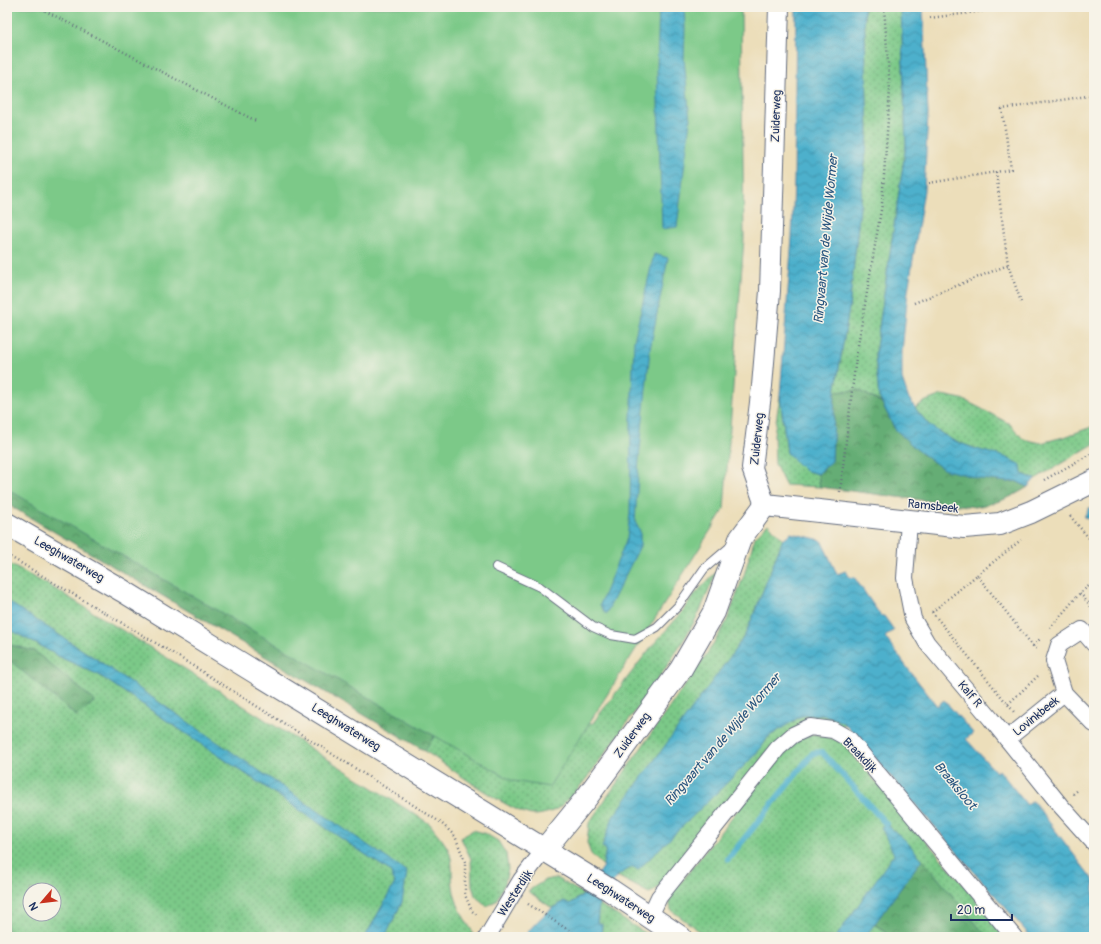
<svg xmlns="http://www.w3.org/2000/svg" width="1101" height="944" font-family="Pangolin,sans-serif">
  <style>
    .grass { fill: url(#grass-dots); stroke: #4c7c73; fill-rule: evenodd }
    .forest { fill: url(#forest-crowns); stroke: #406e69 }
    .garden { fill: #7cc988; stroke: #4c7c73 }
    .water { fill: url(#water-waves); stroke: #347095 }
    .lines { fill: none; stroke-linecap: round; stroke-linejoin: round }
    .stream { stroke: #4db0cc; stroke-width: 6 }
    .service-casing { stroke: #646c7e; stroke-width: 10 }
    .minor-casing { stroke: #646c7e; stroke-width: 18 }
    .tertiary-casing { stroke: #646c7e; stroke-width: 22 }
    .secondary-casing { stroke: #646c7e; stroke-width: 24 }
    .path { stroke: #646c7e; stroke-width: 2.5; stroke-dasharray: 1 3; stroke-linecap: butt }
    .service { stroke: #fff; stroke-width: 8 }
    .minor { stroke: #fff; stroke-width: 16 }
    .tertiary { stroke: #fff; stroke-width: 20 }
    .secondary { stroke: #fff; stroke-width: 22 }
    .labels { text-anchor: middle; stroke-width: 3; stroke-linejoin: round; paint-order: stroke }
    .street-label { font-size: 12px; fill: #1b2f5e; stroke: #f7f3e8 }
    .water-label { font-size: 13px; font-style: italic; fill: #2a567f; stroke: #f7f3e8 }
  </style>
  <defs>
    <pattern id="grass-dots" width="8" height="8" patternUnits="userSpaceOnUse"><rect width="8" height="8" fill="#7cc988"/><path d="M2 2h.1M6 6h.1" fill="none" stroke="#65a472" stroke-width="1.8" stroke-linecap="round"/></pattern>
    <pattern id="forest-crowns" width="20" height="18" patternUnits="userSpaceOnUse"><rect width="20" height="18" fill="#65ad74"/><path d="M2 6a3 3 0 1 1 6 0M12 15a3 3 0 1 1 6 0" fill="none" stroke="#528d62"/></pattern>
    <pattern id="water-waves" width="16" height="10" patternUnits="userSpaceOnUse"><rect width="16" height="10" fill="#4db0cc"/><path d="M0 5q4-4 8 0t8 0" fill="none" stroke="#3f90a9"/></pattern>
  </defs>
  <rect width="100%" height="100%" fill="#f7f3e8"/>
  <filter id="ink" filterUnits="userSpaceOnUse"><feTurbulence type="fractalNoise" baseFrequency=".025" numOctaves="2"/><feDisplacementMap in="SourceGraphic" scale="8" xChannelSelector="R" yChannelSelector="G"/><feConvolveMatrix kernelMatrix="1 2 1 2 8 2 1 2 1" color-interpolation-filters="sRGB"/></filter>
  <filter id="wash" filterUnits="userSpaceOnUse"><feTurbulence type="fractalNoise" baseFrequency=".012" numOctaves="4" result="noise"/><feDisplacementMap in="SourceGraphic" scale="16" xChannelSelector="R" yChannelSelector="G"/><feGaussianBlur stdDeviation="0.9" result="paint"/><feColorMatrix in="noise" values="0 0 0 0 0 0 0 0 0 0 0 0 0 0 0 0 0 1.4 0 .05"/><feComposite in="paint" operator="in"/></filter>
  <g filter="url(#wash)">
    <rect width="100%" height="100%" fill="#ecdeba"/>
    <g class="grass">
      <polygon points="864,7 901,7 906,145 875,355 879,397 882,403 858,390 835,392 849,308 868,134"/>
      <polygon points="780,395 787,453 804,470 818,474 820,487 785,485 775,464 774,434"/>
      <polygon points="942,395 962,399 980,408 1010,424 1023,439 1041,443 1067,436 1094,426 1094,444 1035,479 1022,474 988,453 952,440 930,426 915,408 926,401"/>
      <polygon points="768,524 783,539 754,614 745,635 606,849 603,866 591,854 587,843 589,823 710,649 726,623 744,575 755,537"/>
      <path d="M7,563L52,587L182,667L430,824C435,832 444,840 448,849C454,861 451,874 453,886C455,903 464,919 473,932L471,937H385L402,902L406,872L93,657L7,601Z"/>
      <path d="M717,571C711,585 705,599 699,613C676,657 645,697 617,737C601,758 578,794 557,809C552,812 540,815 534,815C515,816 443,763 425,751L457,698L563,701L592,724L651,647L679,616L694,595Z"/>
      <path d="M7,628L64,659L99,675L390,871L395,883L365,937H7ZM30,890H54V914H30Z"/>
      <polygon points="823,714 844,723 842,727 809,723 654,891 649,893 617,876 632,867 638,869 743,767 761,748 768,737 801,716"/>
      <polygon points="815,734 841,741 1008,937 987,937 905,840 836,937 707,937 671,910 669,900 675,890 787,747 803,737"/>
      <polygon points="473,830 484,833 498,841 506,854 508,869 505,883 496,901 487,906 475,896 472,885 471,859 461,838"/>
      <polygon points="556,878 584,894 570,904 564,901 552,908 528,891 545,880"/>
      <polygon points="599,904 651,937 601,937 602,924 597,922"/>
      <polygon points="874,924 880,927 889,937 865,937"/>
    </g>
    <g class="forest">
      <path d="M858,390L882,403L895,429L996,480L1008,482L1016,481L1028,487C1009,499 997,503 975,507L820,487L818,474L832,461L835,392Z"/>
      <polygon points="7,420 457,698 425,751 7,504"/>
      <polygon points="7,644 34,651 95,701 76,716 7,658"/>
      <polygon points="922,859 987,937 889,937 880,927 874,924"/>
    </g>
    <polygon class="garden" points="7,7 741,7 744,238 724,509 549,787 513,781 7,489"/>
    <g class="water">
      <polygon points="659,7 684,7 685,27 684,59 690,120 677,227 662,229 657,68"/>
      <polygon points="796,7 864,7 868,134 849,308 835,392 832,461 818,474 804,470 787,453 780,395 792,237 794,180"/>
      <polygon points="901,7 923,7 928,114 924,190 908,291 902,352 902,379 908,397 918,412 930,426 952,440 976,449 1005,457 1021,465 1022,474 1035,479 1028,487 1016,481 1008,482 981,479 943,469 915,448 895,429 879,397 875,355 906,145"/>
      <polygon points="654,254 668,258 650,349 639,459 635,522 640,531 640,546 606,614 600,605 627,538 630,514 631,419 634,341"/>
      <polygon points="1094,507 1094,522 1084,517 1089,508"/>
      <path d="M791,533L821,540L837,574L846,571L850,578L854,577L881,616H884L894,630L885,637L909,670L937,706L944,700L973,733L966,739L996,772L999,770L1027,805L1033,801L1094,881V937H1031L844,723L823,714L801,716L768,737L761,748L743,767L638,870L632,867L617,876L599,904L597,922L602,924L601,937H524C535,922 548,910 564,901L570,904L585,894L603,866L606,849L602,847L613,817L735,650L745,635L754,614L783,539Z"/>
      <polygon points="7,601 93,657 407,872 402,902 385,937 365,937 395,883 390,871 99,675 64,659 7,628"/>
      <polygon points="886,824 905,840 922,859 865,937 836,937 894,854 881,827"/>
    </g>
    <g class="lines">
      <polyline class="stream" points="728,859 813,753 822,752 886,824"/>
    </g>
  </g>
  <g filter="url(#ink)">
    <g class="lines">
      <defs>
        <polyline id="service" points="496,567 540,587 593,627 611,635 635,639 657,627 678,606 704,569 731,546"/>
        <g id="minor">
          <polyline points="909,521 905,578 913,619 927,643 991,719 1060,805 1094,843"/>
          <polyline points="1094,644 1082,630 1059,645 1054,661 1064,693 1094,724"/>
          <polyline points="1007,739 1064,693"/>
          <polyline points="650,916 659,897 778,748 793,735 810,727 833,730 849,739 910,812 1014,937"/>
          <polyline points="487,937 521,880 544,850"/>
        </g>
        <polyline id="tertiary" points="765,505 752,468 762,386 770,291 779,7"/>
        <g id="secondary">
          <polyline points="7,524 123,591 610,890 680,937"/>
          <polyline points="544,850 587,797 681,669 714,612 740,539 765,505 964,527 1000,524 1031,512 1094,481"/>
        </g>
      </defs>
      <use href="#service" class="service-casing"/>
      <use href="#minor" class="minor-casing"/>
      <use href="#tertiary" class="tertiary-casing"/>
      <use href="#secondary" class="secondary-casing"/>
      <g class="path">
        <polyline points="38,7 256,121"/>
        <polyline points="930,18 1015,7"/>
        <polyline points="929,183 996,172"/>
        <polyline points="1021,302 1008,265 996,172 1011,169 1002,109 1094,95"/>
        <polyline points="914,303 1008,265"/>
        <polyline points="1044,480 1094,452"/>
        <polyline points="840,492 856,357 882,204 890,90 884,7"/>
        <polyline points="1070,516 1094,544"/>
        <polyline points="7,555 171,652 440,822 455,836 465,862 465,895 472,911 478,916"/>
        <polyline points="977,575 1021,540"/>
        <polyline points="1080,593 1094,610"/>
        <polyline points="932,612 977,575 1033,646 1039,650"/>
        <polyline points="932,612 1014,712"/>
        <polyline points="1050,628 1080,593 1094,582"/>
        <polyline points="1033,646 1041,638"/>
        <polyline points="1008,704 1039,675"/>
        <polyline points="1073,794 1078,790"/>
        <polyline points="528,904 579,937"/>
      </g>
      <use href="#service" class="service"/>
      <use href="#minor" class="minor"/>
      <use href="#tertiary" class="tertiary"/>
      <use href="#secondary" class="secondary"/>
    </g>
  </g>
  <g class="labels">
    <g class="street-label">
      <text transform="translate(776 116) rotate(-88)" y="4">Zuiderweg</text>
      <text transform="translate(757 439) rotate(-84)" y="4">Zuiderweg</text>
      <text transform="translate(933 506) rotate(6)" y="4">Ramsbeek</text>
      <text transform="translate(69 559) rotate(30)" y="4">Leeghwaterweg</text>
      <text transform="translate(970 694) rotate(50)" y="4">Kalf R</text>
      <text transform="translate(1036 716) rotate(-39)" y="4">Lovinkbeek</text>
      <text transform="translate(346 727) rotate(32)" y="4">Leeghwaterweg</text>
      <text transform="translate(632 735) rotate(-54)" y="4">Zuiderweg</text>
      <text transform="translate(860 755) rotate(46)" y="4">Braakdijk</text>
      <text transform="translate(515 893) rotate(-57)" y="4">Westerdijk</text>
      <text transform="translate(621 898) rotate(33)" y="4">Leeghwaterweg</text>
    </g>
    <g class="water-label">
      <text transform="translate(825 239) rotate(-85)" y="5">Ringvaart van de Wijde Wormer</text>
      <text transform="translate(722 739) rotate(-49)" y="5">Ringvaart van de Wijde Wormer</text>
      <text transform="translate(956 785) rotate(50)" y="5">Braaksloot</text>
    </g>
  </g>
  <rect width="1101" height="944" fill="none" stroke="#f7f3e8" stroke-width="24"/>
  <g transform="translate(42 902) rotate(242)"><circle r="19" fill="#f7f3e8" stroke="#9fa5b1"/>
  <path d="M0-3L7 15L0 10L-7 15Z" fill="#c8321e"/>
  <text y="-6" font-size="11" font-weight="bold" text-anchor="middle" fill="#1b2f5e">N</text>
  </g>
  <path d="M951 914v6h61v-6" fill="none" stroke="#1b2f5e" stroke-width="2"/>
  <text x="957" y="914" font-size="12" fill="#1b2f5e" stroke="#f7f3e8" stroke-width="3" paint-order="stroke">20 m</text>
</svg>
